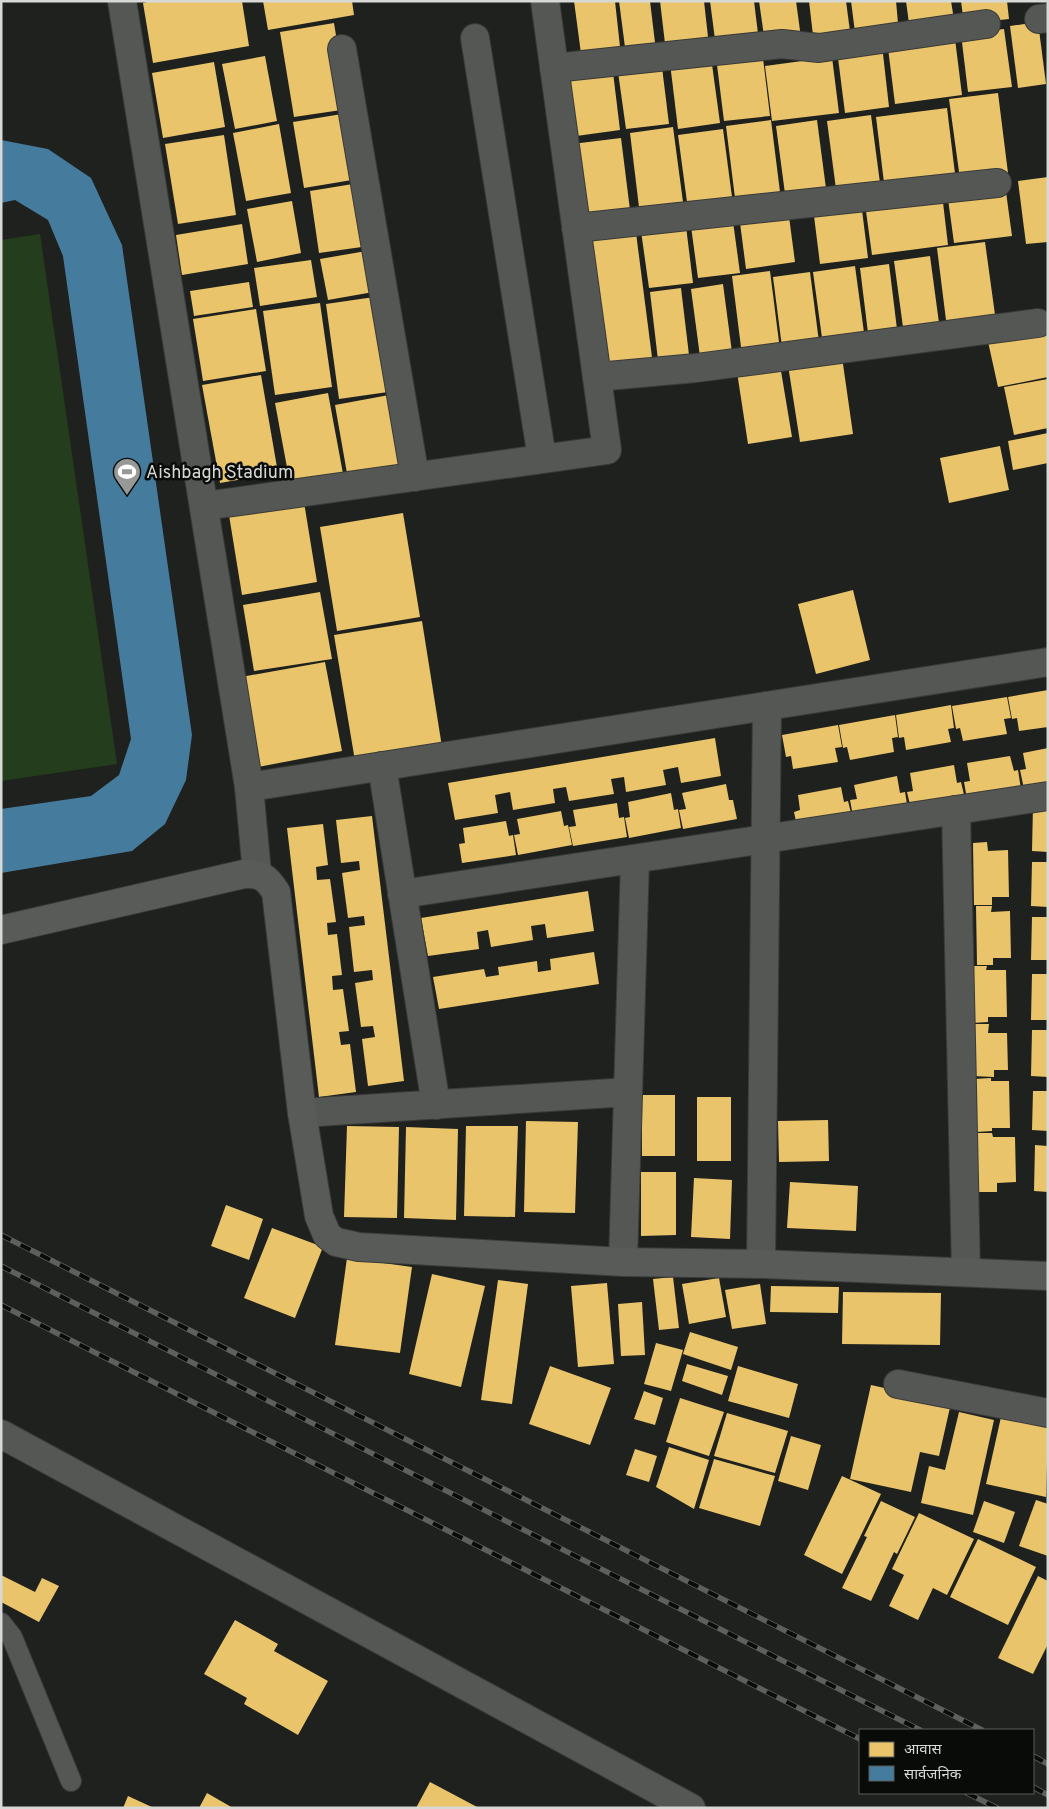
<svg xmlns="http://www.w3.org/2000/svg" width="1049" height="1809" font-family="Overpass,'Noto Sans Devanagari',sans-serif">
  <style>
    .green { fill: #243e1d }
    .homes { fill: #e9c46a }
    .public { fill: #457b9d }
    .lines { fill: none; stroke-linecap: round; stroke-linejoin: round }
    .service-casing { stroke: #3a3b39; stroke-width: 22 }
    .minor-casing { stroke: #3a3b39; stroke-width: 30 }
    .tertiary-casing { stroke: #3a3b39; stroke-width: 30 }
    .secondary-casing { stroke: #3a3b39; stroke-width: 30 }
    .service { stroke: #555755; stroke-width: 20 }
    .minor { stroke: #555755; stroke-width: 28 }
    .tertiary { stroke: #555755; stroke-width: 28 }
    .secondary { stroke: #585b57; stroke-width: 28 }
    .rail-casing { stroke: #5f605e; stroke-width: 5.5 }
    .rail { stroke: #090b09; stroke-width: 4; stroke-dasharray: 11; stroke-linecap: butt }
    .labels { text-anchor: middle; stroke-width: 5; stroke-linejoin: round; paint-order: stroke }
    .poi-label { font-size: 18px; fill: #d7d9d6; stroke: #090b09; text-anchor: start }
  </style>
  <rect width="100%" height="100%" fill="#1f211e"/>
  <polygon class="green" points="40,234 117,764 1,781 1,240"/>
  <g class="homes">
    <polygon points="151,1 242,1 249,46 153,63 143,3"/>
    <polygon points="263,1 352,1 354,15 268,30"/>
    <polygon points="574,1 615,1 621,56 582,61"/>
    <polygon points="619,1 650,1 656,51 626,55"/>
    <polygon points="660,1 704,1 709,46 666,52"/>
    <polygon points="710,1 754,1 759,42 716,47"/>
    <polygon points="759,1 796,1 801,38 765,43"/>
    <polygon points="809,1 846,1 851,39 814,44"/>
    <polygon points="851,1 896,1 899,34 856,40"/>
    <polygon points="906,1 951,1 955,26 910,31"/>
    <polygon points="961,1 1007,1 1009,19 964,24"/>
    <polygon points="1038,22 1046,84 1018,88 1010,26"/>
    <polygon points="334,23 348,109 294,117 280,32"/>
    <polygon points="1004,29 1012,87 968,92 961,34"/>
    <polygon points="955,39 962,95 895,104 888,48"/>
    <polygon points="882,45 889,107 845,113 837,50"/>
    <polygon points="762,50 770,116 724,121 716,57"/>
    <polygon points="265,56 277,121 235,129 222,64"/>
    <polygon points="711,57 720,123 678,129 670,63"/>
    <polygon points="832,57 839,113 772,121 765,66"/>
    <polygon points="661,59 669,124 626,129 617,65"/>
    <polygon points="214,62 225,127 163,138 152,73"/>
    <polygon points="612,64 620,130 569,137 561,70"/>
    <polygon points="998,93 1008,173 960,179 949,99"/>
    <polygon points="947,108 956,182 885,191 876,117"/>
    <polygon points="348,113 358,179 304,188 293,122"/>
    <polygon points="871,115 880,183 836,189 827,121"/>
    <polygon points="771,120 780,192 735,198 726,126"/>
    <polygon points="817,120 827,196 786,201 776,126"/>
    <polygon points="279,124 291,193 246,201 233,133"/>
    <polygon points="673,127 683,202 639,207 630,133"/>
    <polygon points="723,129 732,197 687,202 678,135"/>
    <polygon points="224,135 236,215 178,224 165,144"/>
    <polygon points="621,138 631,218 582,224 572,144"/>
    <polygon points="1048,177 1048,242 1026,244 1018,181"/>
    <polygon points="359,183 369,246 319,253 310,191"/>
    <polygon points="1006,192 1012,236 954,243 948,199"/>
    <polygon points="942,194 948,245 872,255 865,204"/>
    <polygon points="292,201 301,253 257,262 247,209"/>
    <polygon points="861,202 868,258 820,264 813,208"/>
    <polygon points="788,209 795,262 746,269 739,215"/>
    <polygon points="732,214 740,273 698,278 690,219"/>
    <polygon points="685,218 693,283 649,288 640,224"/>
    <polygon points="242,224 248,264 182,275 176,235"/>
    <polygon points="635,225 653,365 607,370 584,232"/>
    <polygon points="985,242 996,322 947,328 937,248"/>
    <polygon points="372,250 379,291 328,300 320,259"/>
    <polygon points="930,256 939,323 903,327 894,261"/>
    <polygon points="311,260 317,297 260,306 254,268"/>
    <polygon points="889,264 897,329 868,333 860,268"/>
    <polygon points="855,266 865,340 823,345 813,272"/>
    <polygon points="770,271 780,350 742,355 732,276"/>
    <polygon points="810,272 819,342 782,347 773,277"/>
    <polygon points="249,282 253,307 194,316 190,291"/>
    <polygon points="723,284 733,360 701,364 691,289"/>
    <polygon points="681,288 689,355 658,360 650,292"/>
    <polygon points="381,296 395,391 339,399 326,304"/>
    <polygon points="320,303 332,387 275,395 263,311"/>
    <polygon points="256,309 266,371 203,381 193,319"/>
    <polygon points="1048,325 1048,377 998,387 987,337"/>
    <polygon points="842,357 853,434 800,442 788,365"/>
    <polygon points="780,365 792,437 748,444 737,372"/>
    <polygon points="261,375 278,473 220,483 202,385"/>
    <polygon points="1048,379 1048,428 1014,435 1004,387"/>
    <polygon points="328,393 344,479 291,489 275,403"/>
    <polygon points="389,395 402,469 348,479 335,405"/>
    <polygon points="1048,433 1048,463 1013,470 1008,441"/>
    <polygon points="1000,446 1009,490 949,503 940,458"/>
    <polygon points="303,496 317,582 242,595 228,509"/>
    <polygon points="403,513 420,617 337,631 320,527"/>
    <polygon points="853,590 870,660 816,674 798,604"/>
    <polygon points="320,592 332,659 254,671 243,605"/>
    <polygon points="422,621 442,747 355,761 334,635"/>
    <polygon points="325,662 342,751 258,767 241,677"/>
    <polygon points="1048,690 1048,727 1019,731 1017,718 1012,719 1008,697"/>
    <polygon points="1007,697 1011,718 1004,719 1007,734 963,741 960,728 956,729 952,706"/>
    <polygon points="951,705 954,728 948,729 951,742 906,750 904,737 899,738 896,715"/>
    <polygon points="895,715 898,737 892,738 894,752 850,760 847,747 843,748 839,725"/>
    <polygon points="838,725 842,747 835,748 838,762 793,769 791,756 786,757 782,735"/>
    <polygon points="715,738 721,776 681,783 678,767 663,770 666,785 626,792 624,777 611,779 614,794 569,801 566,787 553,789 555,803 513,810 510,792 495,795 498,813 455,820 448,783"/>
    <polygon points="1048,748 1048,784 1024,789 1020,770 1026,769 1023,753"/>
    <polygon points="1010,756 1014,771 1018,770 1021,789 967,799 964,782 970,781 967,763"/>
    <polygon points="954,765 957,783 961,782 965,799 911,809 907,792 913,791 910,773"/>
    <polygon points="897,776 900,793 905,792 908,810 854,821 850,800 857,799 854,785"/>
    <polygon points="726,784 729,800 733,800 737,819 683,829 679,810 686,809 682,793"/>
    <polygon points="841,787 844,802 848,801 853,821 798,831 794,812 800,810 798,795"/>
    <polygon points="671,793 674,810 678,809 681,828 629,838 625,818 630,817 628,802"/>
    <polygon points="617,803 619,818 624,817 627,837 573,846 569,827 576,826 573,810"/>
    <polygon points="1048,805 1048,852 1032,851 1033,806"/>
    <polygon points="561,811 564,826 568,825 572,845 518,855 514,835 520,834 517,819"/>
    <polygon points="372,816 404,1081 368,1086 362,1039 375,1037 373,1026 361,1027 355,983 373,980 372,970 354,972 349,927 365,925 364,916 348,918 342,873 360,870 359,861 341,863 336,820"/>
    <polygon points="506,821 509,836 513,835 516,855 462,863 459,844 465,843 463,828"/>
    <polygon points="323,824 328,865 316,867 317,880 330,879 336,922 327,923 328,935 337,934 342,975 332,976 333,990 343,989 349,1031 339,1032 341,1045 350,1044 356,1092 319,1097 287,828"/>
    <polygon points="987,842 988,851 1008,850 1009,897 992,897 992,905 974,905 973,843"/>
    <polygon points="1032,862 1048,862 1048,907 1031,906"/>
    <polygon points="588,891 594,931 547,938 545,924 531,926 533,940 491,947 488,930 477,932 479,949 428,956 421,918"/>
    <polygon points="976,906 992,906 991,912 1010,911 1011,958 993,958 993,965 977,965"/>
    <polygon points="1032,917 1048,917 1048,960 1031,960"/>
    <polygon points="594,952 599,984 439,1009 433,977 484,969 486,977 499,975 498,967 537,961 538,972 551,970 550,959"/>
    <polygon points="971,966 987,966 986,970 1006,970 1007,1017 988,1017 988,1022 972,1023"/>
    <polygon points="1032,974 1048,974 1048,1020 1031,1020"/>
    <polygon points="972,1024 989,1024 988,1033 1007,1033 1008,1070 994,1070 994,1077 973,1076"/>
    <polygon points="1032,1030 1048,1030 1048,1077 1031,1076"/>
    <polygon points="991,1078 991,1081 1009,1081 1010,1128 992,1128 992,1131 976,1132 974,1079"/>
    <polygon points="1033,1091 1048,1091 1048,1131 1032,1130"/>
    <rect x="642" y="1095" width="33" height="61"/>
    <rect x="697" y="1097" width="34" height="64"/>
    <polygon points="828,1120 829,1161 779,1162 778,1121"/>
    <polygon points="526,1121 578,1122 575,1213 524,1212"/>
    <polygon points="347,1126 399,1127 397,1218 344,1217"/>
    <polygon points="466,1126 518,1126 515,1217 464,1216"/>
    <polygon points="406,1127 458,1129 456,1220 404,1218"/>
    <polygon points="977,1133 992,1133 993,1137 1015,1137 1016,1182 997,1183 997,1192 977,1192"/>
    <polygon points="1035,1145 1048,1146 1048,1192 1034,1191"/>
    <polygon points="641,1172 676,1172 676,1235 641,1236"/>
    <polygon points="694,1178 732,1180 730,1239 691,1237"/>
    <polygon points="790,1182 858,1186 856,1231 787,1228"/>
    <polygon points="226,1205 263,1219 249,1260 211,1246"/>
    <polygon points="272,1228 323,1247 295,1318 244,1298"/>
    <polygon points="347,1258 412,1267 400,1353 335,1345"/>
    <polygon points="432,1274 485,1286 461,1387 409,1374"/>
    <polygon points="673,1277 679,1328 659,1330 653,1279"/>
    <polygon points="719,1278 726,1317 689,1324 682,1284"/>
    <polygon points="498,1280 528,1284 512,1404 481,1400"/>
    <polygon points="607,1283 614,1364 578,1367 571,1286"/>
    <polygon points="760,1284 766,1324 732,1329 725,1290"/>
    <polygon points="771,1286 839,1287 838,1313 770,1312"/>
    <polygon points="843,1292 941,1293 940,1345 842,1344"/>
    <polygon points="642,1302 645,1355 621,1356 618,1304"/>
    <polygon points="690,1332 738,1347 731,1370 683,1354"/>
    <polygon points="656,1343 683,1350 671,1391 644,1384"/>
    <polygon points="687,1364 728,1376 722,1395 682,1381"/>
    <polygon points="550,1366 611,1388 590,1445 529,1424"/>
    <polygon points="738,1366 798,1384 789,1418 728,1401"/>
    <polygon points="871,1385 951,1403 939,1456 920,1452 911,1492 850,1479"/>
    <polygon points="644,1391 663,1398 655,1425 634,1419"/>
    <polygon points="680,1398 724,1412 709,1456 666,1442"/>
    <polygon points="959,1412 994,1420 973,1515 921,1503 929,1466 945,1470"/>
    <polygon points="727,1413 788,1431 775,1473 714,1456"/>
    <polygon points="1001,1417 1048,1427 1046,1497 986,1484"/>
    <polygon points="791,1436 821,1445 808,1490 778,1481"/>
    <polygon points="669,1447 709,1460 694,1509 656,1487"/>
    <polygon points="635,1449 657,1456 649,1482 626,1475"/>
    <polygon points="714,1459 775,1476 760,1526 699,1508"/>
    <polygon points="842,1476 881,1494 842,1574 804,1555"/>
    <polygon points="1036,1500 1048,1504 1048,1556 1019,1546"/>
    <polygon points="881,1501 915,1517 897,1554 894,1552 871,1601 842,1588 867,1537 864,1536"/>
    <polygon points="984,1501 1015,1512 1004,1543 973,1532"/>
    <polygon points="919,1513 974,1539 947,1595 933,1588 918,1620 889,1606 904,1575 892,1569"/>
    <polygon points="978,1539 1036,1567 1008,1625 950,1597"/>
    <polygon points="1,1575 35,1592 42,1578 59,1586 39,1622 1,1602"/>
    <polygon points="1038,1576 1048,1581 1048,1644 1033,1674 998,1658"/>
    <polygon points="235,1620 278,1644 274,1651 328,1681 298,1735 244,1704 247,1698 204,1674"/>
    <polygon points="430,1782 479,1808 416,1808"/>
    <polygon points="207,1793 233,1808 199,1808"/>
    <polygon points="128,1796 154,1808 123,1808"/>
  </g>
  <polygon class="public" points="1,140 48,149 91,178 122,245 192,735 186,780 165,824 132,851 1,873 1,809 91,796 119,775 131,739 63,256 48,220 15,200 1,203"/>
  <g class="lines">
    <defs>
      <polyline id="service" points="1,1623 12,1637 71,1781"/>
      <g id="minor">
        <polyline points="122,1 249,787 257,873"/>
        <polyline points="1039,19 1048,18"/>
        <polyline points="475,38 542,458"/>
        <polyline points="342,49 415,477"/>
        <polyline points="554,68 782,44 819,48 986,24"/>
        <polyline points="576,228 997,183"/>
        <polyline points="597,377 696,368 1038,323"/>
        <polyline points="204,506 607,450 545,1"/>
        <polyline points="382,766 436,1105"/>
        <polyline points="249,787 1048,662"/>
        <polyline points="956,810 966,1272"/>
        <polyline points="402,894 1048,796"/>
        <polyline points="302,1113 628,1092"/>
        <polyline points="623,1262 635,859"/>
        <polyline points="761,1264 767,706"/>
        <polyline points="898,1384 1048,1413"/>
      </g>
      <polyline id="tertiary" points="1,1434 691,1808"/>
      <path id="secondary" d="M1,930L244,874C261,873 267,878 276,892L302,1113L319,1216L327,1235L336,1242L359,1247L623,1262L761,1264L1048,1276"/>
    </defs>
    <use href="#service" class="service-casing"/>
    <use href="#minor" class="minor-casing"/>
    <use href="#tertiary" class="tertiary-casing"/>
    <use href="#secondary" class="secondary-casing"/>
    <use href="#service" class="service"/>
    <use href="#minor" class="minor"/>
    <use href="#tertiary" class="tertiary"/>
    <use href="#secondary" class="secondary"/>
    <defs>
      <g id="rail">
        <polyline points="1,1235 982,1730"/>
        <polyline points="1,1266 920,1730"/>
        <polyline points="1,1305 860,1739"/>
        <polyline points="1033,1756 1048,1764"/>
        <polyline points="1033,1787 1048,1795"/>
        <polyline points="967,1793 997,1808"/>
      </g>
    </defs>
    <use href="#rail" class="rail-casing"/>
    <use href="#rail" class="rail"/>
  </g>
  <defs>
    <symbol id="stadium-pin" viewBox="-11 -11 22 30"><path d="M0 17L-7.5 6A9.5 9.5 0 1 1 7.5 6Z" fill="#979996" stroke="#090b09"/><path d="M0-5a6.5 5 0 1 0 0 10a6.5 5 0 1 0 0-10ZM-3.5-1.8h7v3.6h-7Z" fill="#fff"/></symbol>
  </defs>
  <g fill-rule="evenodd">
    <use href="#stadium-pin" x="111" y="456" width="32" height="43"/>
  </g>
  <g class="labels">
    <g class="poi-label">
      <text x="146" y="478">Aishbagh Stadium</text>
    </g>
  </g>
  <rect width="1049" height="1809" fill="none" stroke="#d7d9d6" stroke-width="5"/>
  <rect x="859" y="1729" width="175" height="65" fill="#090b09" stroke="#5b5d5b"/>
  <rect x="869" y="1742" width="25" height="15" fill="#e9c46a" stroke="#5b5d5b"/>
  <text x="904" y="1754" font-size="15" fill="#d7d9d6">आवास</text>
  <rect x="869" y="1766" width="25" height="15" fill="#457b9d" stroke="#5b5d5b"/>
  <text x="904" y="1779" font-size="15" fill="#d7d9d6">सार्वजनिक</text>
</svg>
